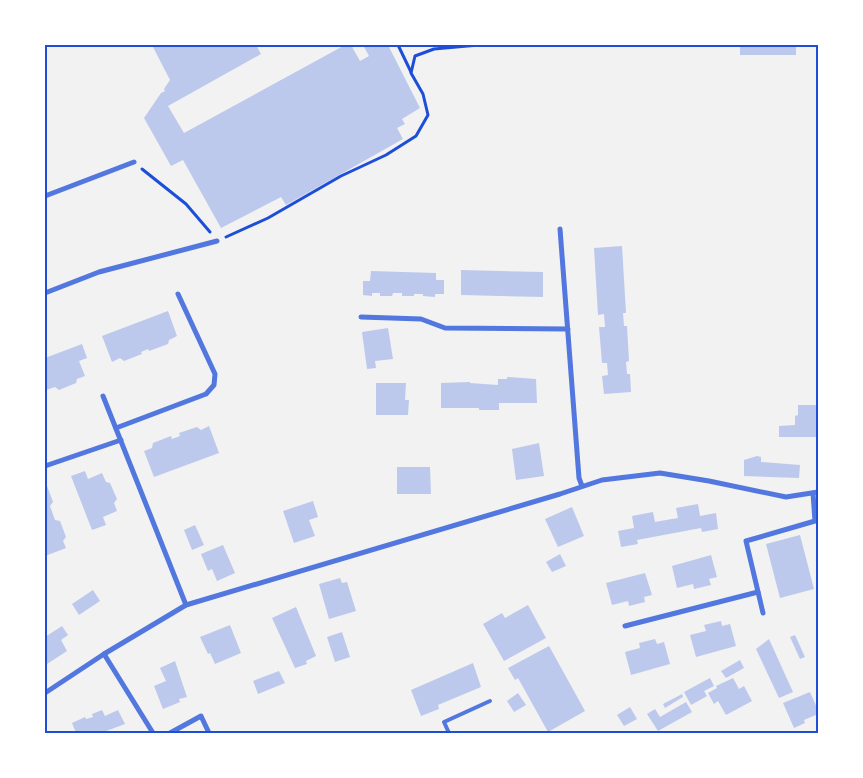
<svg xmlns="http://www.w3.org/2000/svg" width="863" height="778" font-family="Mulish,sans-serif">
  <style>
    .building { fill: #bdc9ec }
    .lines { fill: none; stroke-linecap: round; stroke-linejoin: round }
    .path { stroke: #1d4ed8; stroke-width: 3 }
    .service { stroke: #5277de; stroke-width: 4 }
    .minor { stroke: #5277de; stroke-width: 5 }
    .neatline { fill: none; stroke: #1d4ed8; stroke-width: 2 }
  </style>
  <rect width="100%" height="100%" fill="#f2f2f2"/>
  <g class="building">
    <polygon points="157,45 256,45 261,54 168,106 184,133 345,45 351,45 360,61 369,56 363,45 388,45 420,108 402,119 405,124 397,128 403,139 286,205 281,197 221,228 183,160 171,166 144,118 161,93 165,91 164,89 170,80 153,47"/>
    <rect x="740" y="45" width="56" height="10"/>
    <polygon points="622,246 626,313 623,313 624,326 627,326 629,361 626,362 627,374 630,374 631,392 604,394 602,376 608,375 607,363 602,363 599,327 605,327 604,314 598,315 594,248"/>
    <polygon points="461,270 543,272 543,297 461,295"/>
    <polygon points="371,271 436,273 436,280 444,280 444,294 435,294 435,297 423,296 423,294 414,294 414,296 402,296 402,293 393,293 392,296 380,296 380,293 372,293 372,296 363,295 363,281 370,281"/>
    <polygon points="168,311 177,336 169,340 168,344 149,351 148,349 141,352 142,354 124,361 120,358 112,362 102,336"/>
    <polygon points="388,328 393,359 375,361 376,368 367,369 362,332"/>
    <polygon points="82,344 87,358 79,361 85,376 77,379 76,383 59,390 55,387 46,390 45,358"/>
    <polygon points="507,377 536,379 537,403 499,403 499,410 479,410 479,408 441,408 441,383 470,382 470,383 498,385 498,379 507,379"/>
    <polygon points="376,383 406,383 405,400 409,400 408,415 376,415"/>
    <polygon points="798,405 818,405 818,437 779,437 779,426 795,425 795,416 798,415"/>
    <polygon points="209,426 219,453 154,477 144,451 152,448 153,443 171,436 172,439 180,436 179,433 197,427 201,430"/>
    <polygon points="539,443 544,476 516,480 512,449"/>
    <polygon points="757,456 761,457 761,462 800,465 799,478 744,476 744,460"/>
    <polygon points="397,467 430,467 431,494 397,494"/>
    <polygon points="85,471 88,479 102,473 106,482 110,483 117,499 114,503 117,511 103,517 106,525 92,530 71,476"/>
    <polygon points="45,486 47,486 53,502 50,506 55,520 60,521 66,537 63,541 66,548 45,556"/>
    <polygon points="313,501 318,517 309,520 315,536 294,543 283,511"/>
    <polygon points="698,504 700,516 716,513 718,529 702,532 701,528 637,540 638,544 621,547 618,531 634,528 632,516 653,512 655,522 666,520 678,518 676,508"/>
    <polygon points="572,507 584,536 558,547 545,519"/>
    <polygon points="195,525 204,545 192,550 184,530"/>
    <polygon points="800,535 814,589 780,598 766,544"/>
    <polygon points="223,545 235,573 217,581 212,569 208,571 201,554"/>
    <polygon points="560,554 566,566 552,572 546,562"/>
    <polygon points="711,555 717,577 709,579 711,585 694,589 693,584 677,588 672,566"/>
    <polygon points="645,573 652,595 644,597 645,602 629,606 628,601 612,605 606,583"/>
    <polygon points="340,578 342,583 347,582 356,611 329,619 319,584"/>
    <polygon points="93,590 100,601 79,615 72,604"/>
    <polygon points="528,605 546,638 504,661 483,624 502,613 505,618"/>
    <polygon points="296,607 316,656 306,661 307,664 295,668 272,618"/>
    <polygon points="721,621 722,626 730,624 736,646 696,657 690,635 706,631 704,625"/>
    <polygon points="230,625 241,653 215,664 210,653 208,654 200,637"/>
    <polygon points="62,626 68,635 61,640 67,651 47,664 45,662 45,637"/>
    <polygon points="342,632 350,657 335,662 327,637"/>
    <polygon points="795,635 805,657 800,659 790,637"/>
    <polygon points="655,639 657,644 664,642 670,664 631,675 625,652 640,648 639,643"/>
    <polygon points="769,639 793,692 779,698 756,649"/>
    <polygon points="549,646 585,711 548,732 518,678 515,680 508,668"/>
    <polygon points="740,660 744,668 726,678 721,671"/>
    <polygon points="175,661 187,697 179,699 180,702 163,709 154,686 166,681 160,668"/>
    <polygon points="473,663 481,687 438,705 439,709 421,716 411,690"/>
    <polygon points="279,671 285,683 258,694 253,681"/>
    <polygon points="710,678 714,686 704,691 707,696 691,705 684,692"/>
    <polygon points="733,678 739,689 744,686 752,701 726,715 718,701 714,704 708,693 717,688 716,686"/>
    <polygon points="810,692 818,710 818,714 804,720 805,723 794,728 783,703"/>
    <polygon points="518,693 526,705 514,712 507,701"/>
    <polygon points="682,694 683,697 665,708 663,704"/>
    <polygon points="686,702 692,712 658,731 647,714 655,709 660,717"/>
    <polygon points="630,707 637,719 624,726 617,715"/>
    <polygon points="102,710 105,716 118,710 125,724 101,733 76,733 72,723 85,717 86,719 93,717 92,714"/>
  </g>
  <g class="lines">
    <g class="path">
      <polyline points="398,45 411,72"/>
      <polyline points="142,169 186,204 210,232"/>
      <polyline points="226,237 268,218 341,176 386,155 416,136 428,115 423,94 411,73 415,56 434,49 479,45"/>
    </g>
    <polyline class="service" points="449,733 444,722 490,701"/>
    <g class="minor">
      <polyline points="45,196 134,162"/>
      <polyline points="560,229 579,478 582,486"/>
      <polyline points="45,293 99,272 217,241"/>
      <polyline points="361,317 421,319 445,328 568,329"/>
      <polyline points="103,396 186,605"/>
      <polyline points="116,428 206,394 214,385 215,374 178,294"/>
      <polyline points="45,466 121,440"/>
      <polyline points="763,613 746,541 815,521 813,493"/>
      <polyline points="625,626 758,592"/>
      <polyline points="104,654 153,733"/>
      <polyline points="45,693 104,654 186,605 560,494 602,480 660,473 709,481 786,497 818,492"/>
      <polyline points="170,733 201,716 209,733"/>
    </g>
  </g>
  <rect width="863" height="778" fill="none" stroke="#ffffff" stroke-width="92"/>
  <rect x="46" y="46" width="771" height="686" class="neatline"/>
</svg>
